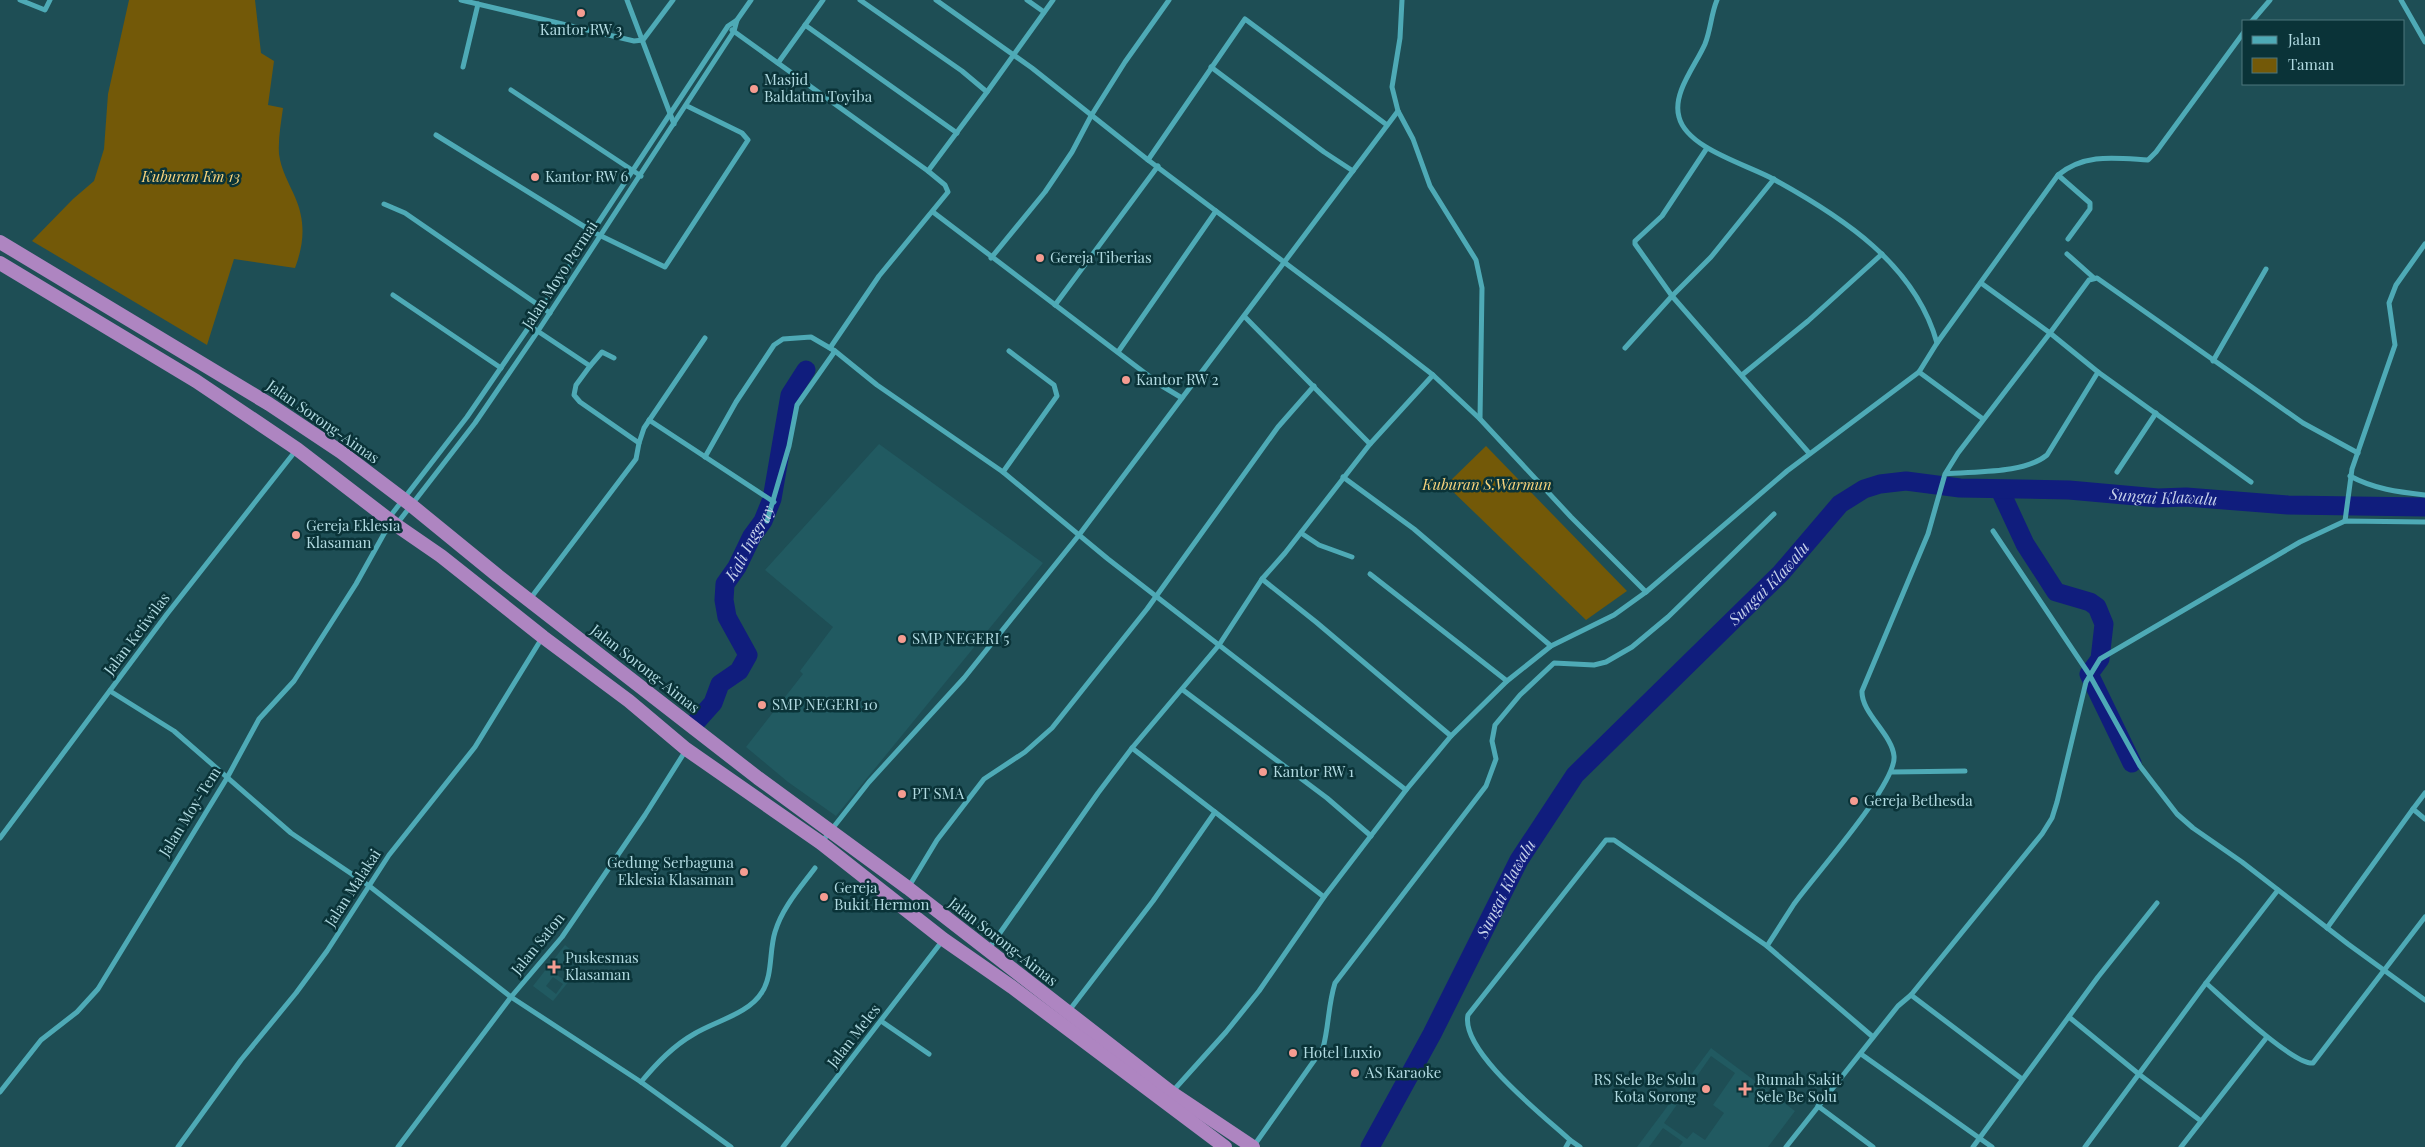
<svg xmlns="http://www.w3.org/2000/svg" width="2425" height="1147" font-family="'Playfair Display',serif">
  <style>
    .built { fill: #215a61; fill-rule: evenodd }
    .green { fill: #735908 }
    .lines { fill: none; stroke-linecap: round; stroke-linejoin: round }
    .river { stroke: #101d7d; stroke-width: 19 }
    .minor { stroke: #4eaab6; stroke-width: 5 }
    .trunk { stroke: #ae85c1; stroke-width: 14 }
    .poi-dot { fill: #f59c91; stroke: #0a3338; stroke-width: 2 }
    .labels { text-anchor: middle; stroke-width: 5; stroke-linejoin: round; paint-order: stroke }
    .poi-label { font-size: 15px; fill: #b1dae1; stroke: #0a3338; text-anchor: start }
    .park-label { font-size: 15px; font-style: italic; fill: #f8d47d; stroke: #0a3338 }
    .street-label { font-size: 15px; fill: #b1dae1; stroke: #0a3338 }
    .water-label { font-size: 16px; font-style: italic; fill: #c5d0e9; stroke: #0a3338 }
  </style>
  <rect width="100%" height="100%" fill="#1e4e55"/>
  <g class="built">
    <polygon points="879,444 1043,563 836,816 788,782 746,747 803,674 800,671 833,627 765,570"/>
    <path d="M565,945L585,961L553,1001L533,986ZM571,953L582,961L566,982L555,973ZM553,977L563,984L556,994L546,986Z"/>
    <path d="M1711,1048L1795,1111L1768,1147H1679L1683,1142L1663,1128L1649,1147H1637ZM1711,1056L1735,1073L1713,1105L1724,1113L1705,1140L1693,1132L1687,1139L1664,1123Z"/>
  </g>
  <g class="green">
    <path d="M129,0H255L261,53L274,61L268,105L283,108C281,123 278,139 279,154C281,170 289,183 295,197C306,222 304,244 295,268L234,259L207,345L32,241L73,199L94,181L104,149L108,94Z"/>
    <polygon points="1486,446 1627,591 1586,620 1446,485"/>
  </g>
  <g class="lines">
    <g class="river">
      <polyline points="2000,490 2025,544 2056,592 2090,602 2097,607 2104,624 2100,659 2089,674 2132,763"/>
      <path id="s1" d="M696,722L713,703L720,684L739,671L748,655L727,617L724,600L725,584L737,567L752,536L763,521L772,499L790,395L806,370"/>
      <path id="s2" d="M1370,1147L1432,1034L1519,860L1575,775L1781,573L1840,504L1864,489L1880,484L1906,481L1960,488L2069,490L2158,498L2186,497L2288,505L2425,507"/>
    </g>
    <g class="minor">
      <polyline points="20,0 45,10 50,0"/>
      <polyline points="461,0 634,41 643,40 673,0"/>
      <polyline points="627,0 674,124"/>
      <polyline points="860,0 962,71 987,92"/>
      <polyline points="936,0 1032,68 1148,160 1384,337 1433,375 1480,419"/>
      <polyline points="1027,0 1044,12"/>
      <polyline points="1402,0 1400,38 1392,87 1398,111 1413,139 1430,186 1476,260 1482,288 1480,419 1571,517 1646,592"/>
      <polyline points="2401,0 2425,42"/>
      <polyline points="737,20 751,0"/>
      <polyline points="2252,21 2270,0"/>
      <polyline points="805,25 957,133"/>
      <polyline points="732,30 928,171 945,185 948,192 879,276 830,348"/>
      <polyline points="778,63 823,0"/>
      <polyline points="463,67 478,4"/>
      <polyline points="1211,67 1324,152 1353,171"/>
      <polyline points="511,90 641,176"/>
      <polyline points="436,135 593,232 665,267 748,140 742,133 687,106"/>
      <polyline points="1707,148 1662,216 1635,241 1635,244 1672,296 1809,453"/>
      <polyline points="1148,160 1245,19 1387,125"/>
      <polyline points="928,171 987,92 1053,0"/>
      <polyline points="2058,175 2090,203 2090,209 2068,239"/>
      <polyline points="384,204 405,213 550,313"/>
      <polyline points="933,212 1162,386 1182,398"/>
      <polyline points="2067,254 2094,278"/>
      <polyline points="991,258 1045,192 1072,152 1091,116 1125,62 1169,0"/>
      <polyline points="1981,283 2050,333 2089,280 2097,278 2303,423 2358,453"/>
      <polyline points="393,295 501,368"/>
      <polyline points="1055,305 1158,166"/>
      <polyline points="1244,316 1370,444"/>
      <polyline points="530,326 590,366 576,385 574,395 580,402 639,443 644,428 705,338"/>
      <path d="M1937,343L2058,175C2085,153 2115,158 2148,160L2156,152L2244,32"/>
      <polyline points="1625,348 1672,296 1711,257 1774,179"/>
      <polyline points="1118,352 1216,211"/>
      <polyline points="2213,361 2266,269"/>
      <polyline points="590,366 602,352 614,358"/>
      <polyline points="1919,372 1983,419"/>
      <polyline points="2098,372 2251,482"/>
      <polyline points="1742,375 1808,321 1882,254"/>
      <polyline points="649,420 774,502"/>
      <polyline points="705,457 736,402 774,345 783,339 811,337 835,351 877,385 1003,472 1108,559 1406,790"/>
      <polyline points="1003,472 1057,396 1054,385 1009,351"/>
      <polyline points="2117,472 2156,413"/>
      <path d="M2350,476C2374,489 2398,492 2425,495"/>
      <polyline points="1343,477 1414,529 1551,646"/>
      <polyline points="767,521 789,446 797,405 835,351"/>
      <polyline points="2345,521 2352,469 2395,345 2389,303 2396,285 2425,244"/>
      <polyline points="1993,531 2089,674 2140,766 2177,814 2193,828 2242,862 2348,944 2425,1000"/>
      <polyline points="1301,533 1319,545 1352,557"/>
      <polyline points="1370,574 1507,681"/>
      <polyline points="1262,579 1316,622 1451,736"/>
      <polyline points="530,599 636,459 639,443"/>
      <polyline points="1183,690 1327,798 1371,836"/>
      <polyline points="110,691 174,731 291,833 368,885 511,997 641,1082 731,1147"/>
      <polyline points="1132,748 1215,812"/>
      <polyline points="1892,772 1965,771"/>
      <polyline points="2425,793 2413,809 2425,819"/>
      <polyline points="0,838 167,614 297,449"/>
      <polyline points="821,843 869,782 964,678 1079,535 1398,111"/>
      <polyline points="908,888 937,840 984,779 1025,752 1052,728 1147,609 1278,427 1314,386"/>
      <polyline points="2327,928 2413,809"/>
      <path d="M1767,946C1776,932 1785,918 1794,904C1814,876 1897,784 1894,756C1892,734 1861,713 1862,691L1928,534L1945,474L1958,453L2050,333L2098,372L2047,455C2024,474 1975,471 1945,474"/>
      <polyline points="988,950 1098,793 1132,748 1219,645 1262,579 1285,553 1370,444 1433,375"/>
      <path d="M2206,983C2224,999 2293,1065 2313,1063L2425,917"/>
      <polyline points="1911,995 2022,1079"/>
      <polyline points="1068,1012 1153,901 1215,812 1324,897"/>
      <polyline points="2069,1017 2140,1075 2201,1121"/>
      <polyline points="881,1021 929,1054"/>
      <polyline points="1861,1054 1992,1147"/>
      <path d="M641,1082C657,1063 673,1046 694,1034C715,1021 749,1014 762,992C773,975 769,951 775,932C782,908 800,888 815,868"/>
      <polyline points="0,1092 41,1040 77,1012 98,989 227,778 259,719 294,681 356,584 385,532 388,519 467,417 542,308 728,26 737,20 734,31 538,331 475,423 396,525 385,532"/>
      <path d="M1172,1092L1226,1032L1259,991L1324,897L1406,790L1451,736L1507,681L1551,646L1614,615L1646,592L1787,471L1919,372L1937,343C1915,264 1842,217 1775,180C1749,165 1687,149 1679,117C1672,93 1696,65 1705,44C1711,29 1711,14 1717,0"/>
      <polyline points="1818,1106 1873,1147"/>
      <path d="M1570,1140C1544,1116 1460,1051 1468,1015L1606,840H1614L1767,946L1873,1037"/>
      <polyline points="178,1147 241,1060 296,993 327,951 389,855 475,747 542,638"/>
      <polyline points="398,1147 511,997 562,937 645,815 686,750"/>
      <polyline points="783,1147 943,940"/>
      <path d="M1253,1147L1323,1048C1329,1026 1328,1005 1335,983L1486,786L1496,759L1492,741L1495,725L1520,695L1554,663L1594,665L1606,662L1632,647L1668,617L1774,514"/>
      <polyline points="1566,1147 1570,1140 1580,1147"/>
      <polyline points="1786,1147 1898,1006 1911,995 2042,834 2052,818 2057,802 2086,682 2100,659 2300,542 2345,521 2425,522"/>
      <polyline points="1973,1147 2098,977 2157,903"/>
      <polyline points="2085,1147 2206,983 2278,890"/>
      <polyline points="2181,1147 2267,1037"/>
    </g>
    <g class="trunk">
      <polyline points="0,242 269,404 341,452 411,505 498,576 758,778 908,888 1172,1093 1253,1147"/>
      <polyline points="0,263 196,381 297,449 396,525 441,556 543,637 629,701 686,749 821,843 943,939 1012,987 1225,1147"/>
    </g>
  </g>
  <g class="poi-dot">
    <circle cx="581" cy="13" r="5"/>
    <circle cx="754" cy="89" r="5"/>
    <circle cx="535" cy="177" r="5"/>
    <circle cx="1040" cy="258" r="5"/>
    <circle cx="1126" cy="380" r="5"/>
    <circle cx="296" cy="535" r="5"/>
    <circle cx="902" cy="639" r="5"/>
    <circle cx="762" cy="705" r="5"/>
    <circle cx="1263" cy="772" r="5"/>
    <circle cx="902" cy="794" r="5"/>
    <circle cx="1854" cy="801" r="5"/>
    <circle cx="744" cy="872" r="5"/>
    <circle cx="824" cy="897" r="5"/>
    <path d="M551.5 959.5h5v5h5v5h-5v5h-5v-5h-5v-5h5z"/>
    <circle cx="1293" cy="1053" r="5"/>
    <circle cx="1355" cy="1073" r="5"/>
    <circle cx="1706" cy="1089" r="5"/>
    <path d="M1742.5 1081.5h5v5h5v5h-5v5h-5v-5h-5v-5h5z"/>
  </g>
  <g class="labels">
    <g class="poi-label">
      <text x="581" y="35" text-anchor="middle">Kantor RW 3</text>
      <text x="764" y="85">Masjid<tspan x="764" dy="17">Baldatun Toyiba</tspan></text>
      <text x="545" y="182">Kantor RW 6</text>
      <text x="1050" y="263">Gereja Tiberias</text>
      <text x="1136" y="385">Kantor RW 2</text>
      <text x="306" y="531">Gereja Eklesia<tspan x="306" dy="17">Klasaman</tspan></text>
      <text x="912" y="644">SMP NEGERI 5</text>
      <text x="772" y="710">SMP NEGERI 10</text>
      <text x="1273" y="777">Kantor RW 1</text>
      <text x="912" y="799">PT SMA</text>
      <text x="1864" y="806">Gereja Bethesda</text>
      <text x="734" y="868" text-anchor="end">Gedung Serbaguna<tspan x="734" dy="17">Eklesia Klasaman</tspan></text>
      <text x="834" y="893">Gereja<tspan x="834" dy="17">Bukit Hermon</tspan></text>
      <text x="565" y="963">Puskesmas<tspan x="565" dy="17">Klasaman</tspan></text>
      <text x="1303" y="1058">Hotel Luxio</text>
      <text x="1365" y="1078">AS Karaoke</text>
      <text x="1696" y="1085" text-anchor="end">RS Sele Be Solu<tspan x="1696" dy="17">Kota Sorong</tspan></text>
      <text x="1756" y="1085">Rumah Sakit<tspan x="1756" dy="17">Sele Be Solu</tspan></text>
    </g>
    <g class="park-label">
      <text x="191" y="182">Kuburan Km 13</text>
      <text x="1487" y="490">Kuburan S.Warmun</text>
    </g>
    <g class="street-label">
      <text transform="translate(560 275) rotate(-57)" y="5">Jalan Moyo Permai</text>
      <text transform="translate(323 422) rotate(35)" y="5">Jalan Sorong-Aimas</text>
      <text transform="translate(137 634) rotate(-53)" y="5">Jalan Ketiwilas</text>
      <text transform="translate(645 669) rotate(38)" y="5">Jalan Sorong-Aimas</text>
      <text transform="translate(190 812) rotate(-58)" y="5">Jalan Moy-Tem</text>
      <text transform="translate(353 888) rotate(-57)" y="5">Jalan Malakai</text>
      <text transform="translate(1003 942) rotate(38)" y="5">Jalan Sorong-Aimas</text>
      <text transform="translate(538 944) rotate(-51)" y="5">Jalan Saton</text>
      <text transform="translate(854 1036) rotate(-52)" y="5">Jalan Meles</text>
    </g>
    <g class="water-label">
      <text dy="6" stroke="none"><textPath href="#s2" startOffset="1134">Sungai Klawalu</textPath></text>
      <text dy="6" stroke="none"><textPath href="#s1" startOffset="212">Kali Inggray</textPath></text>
      <text dy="6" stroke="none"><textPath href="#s2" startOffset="698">Sungai Klawalu</textPath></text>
      <text dy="6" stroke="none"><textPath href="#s2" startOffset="292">Sungai Klawalu</textPath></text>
    </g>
  </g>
  <rect x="2242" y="20" width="162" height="65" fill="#0a3338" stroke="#4d767c"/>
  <rect x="2252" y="36" width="25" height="8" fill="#4eaab6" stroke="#4d767c"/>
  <text x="2288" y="45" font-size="15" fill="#b1dae1">Jalan</text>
  <rect x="2252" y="58" width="25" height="15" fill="#735908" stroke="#4d767c"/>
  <text x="2288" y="70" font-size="15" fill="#b1dae1">Taman</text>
</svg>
